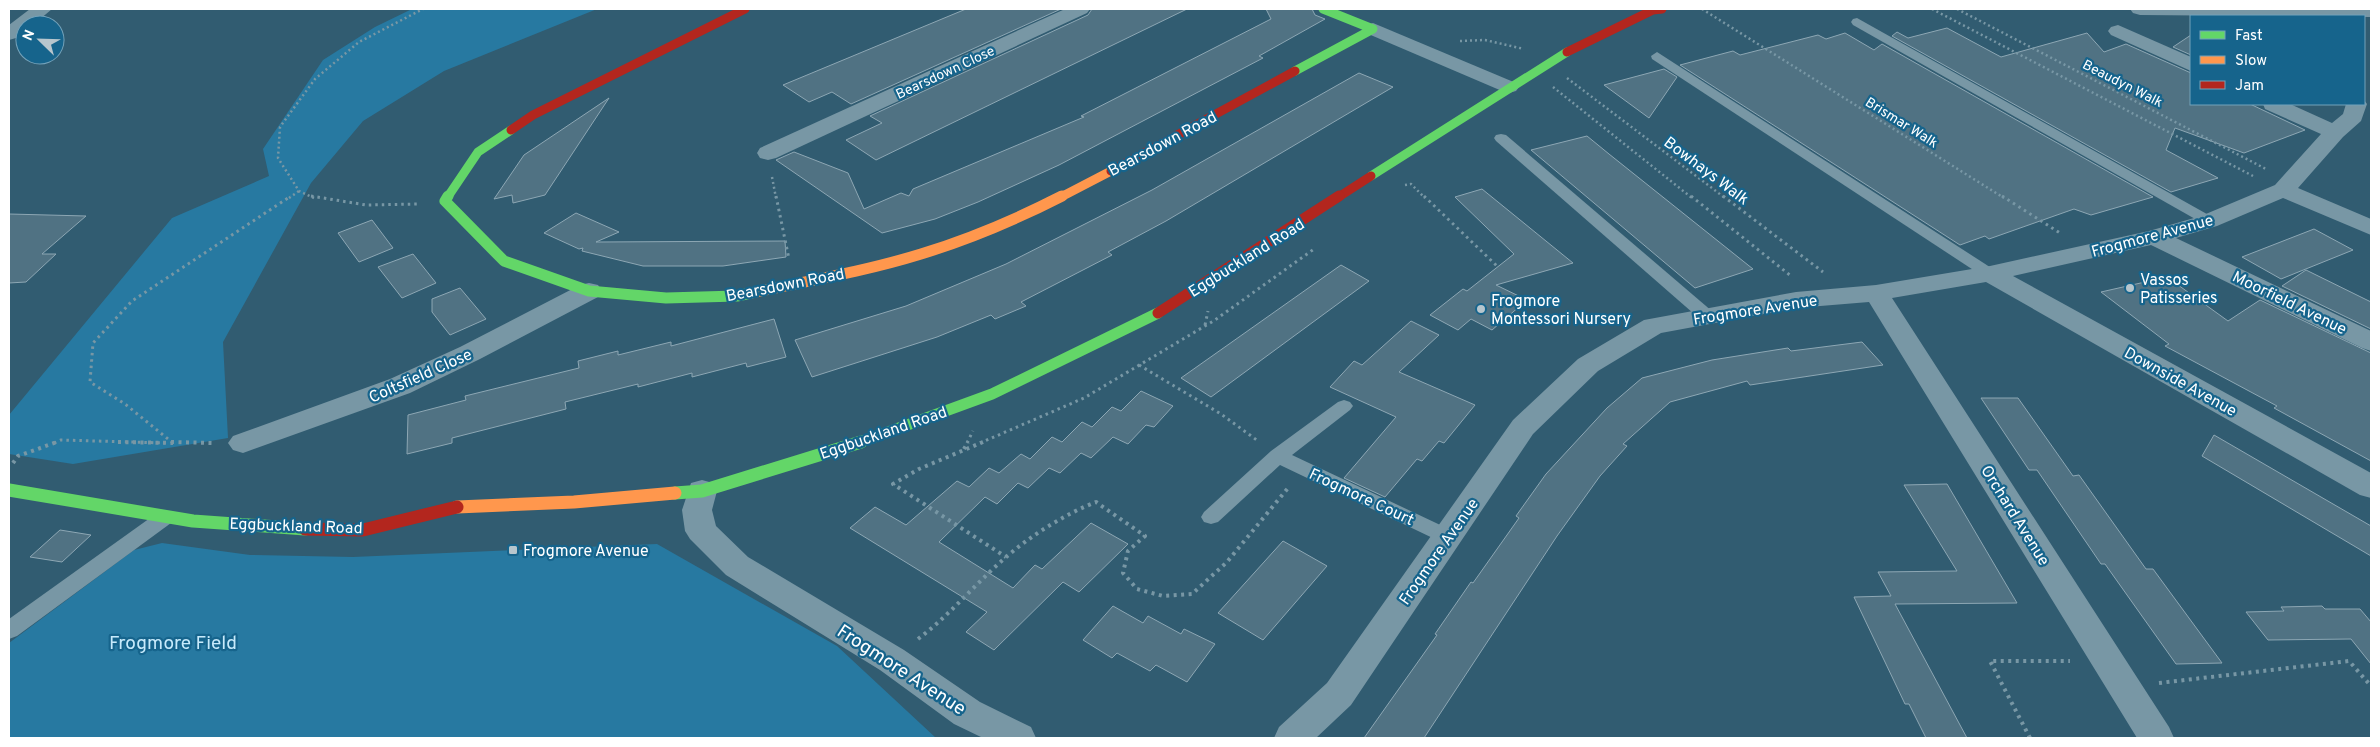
<svg xmlns="http://www.w3.org/2000/svg" width="2380" height="747" font-family="Overpass,sans-serif">
  <style>
    .green { fill: #2779a1 }
    .building { fill: #507283; stroke: #8da7b4 }
    .lines { fill: none; stroke-linecap: round; stroke-linejoin: round }
    .path-far2 { stroke: #7897a5; stroke-width: 2.5; stroke-dasharray: 2 3; stroke-linecap: butt }
    .path-far1 { stroke: #7897a5; stroke-width: 3; stroke-dasharray: 2.5 4; stroke-linecap: butt }
    .path { stroke: #7897a5; stroke-width: 4; stroke-dasharray: 3 4.5; stroke-linecap: butt }
    .lane { fill: #7897a5; fill-rule: evenodd }
    .street { fill: #7897a5; fill-rule: evenodd }
    .fast-far2 { stroke: #63d668; stroke-width: 9 }
    .fast-far1 { stroke: #63d668; stroke-width: 11 }
    .fast { stroke: #63d668; stroke-width: 13 }
    .slow-far2 { stroke: #ff974d; stroke-width: 9 }
    .slow-far1 { stroke: #ff974d; stroke-width: 11 }
    .slow { stroke: #ff974d; stroke-width: 13 }
    .jam-far2 { stroke: #b3261e; stroke-width: 9 }
    .jam-far1 { stroke: #b3261e; stroke-width: 11 }
    .jam { stroke: #b3261e; stroke-width: 13 }
    .poi-dot { fill: #b7c6cd; stroke: #16648c; stroke-width: 2 }
    .labels { text-anchor: middle; stroke-width: 4.5; stroke-linejoin: round; paint-order: stroke }
    .far-street-label { font-size: 14px; fill: #fff; stroke: #16648c }
    .street-label { font-size: 16px; fill: #fff; stroke: #16648c }
    .poi-label { font-size: 16px; fill: #fff; stroke: #16648c; text-anchor: start }
    .near-park-label { font-size: 19px; fill: #c7eafb; stroke: #16648c }
    .near-street-label { font-size: 19px; fill: #fff; stroke: #16648c }
  </style>
  <rect width="100%" height="100%" fill="#315c71"/>
  <g class="green">
    <polygon points="412,9 597,9 444,71 363,121 311,183 223,342 228,438 73,464 9,454 9,415 172,218 269,176 263,149 323,60 375,27"/>
    <polygon points="162,543 250,555 353,557 657,544 837,646 936,738 9,738 9,643 134,550"/>
  </g>
  <g class="building">
    <polygon points="966,9 1061,9 851,104 832,92 809,102 783,85"/>
    <polygon points="1092,9 1187,9 876,160 846,140 882,123 870,116 1088,15"/>
    <polygon points="1266,9 1312,9 1315,15 1325,19 1259,56 1263,58 1059,165 978,202 935,219 882,233 776,160 794,152 848,173 864,209 901,193 909,196 913,189 1084,117 1081,116 1271,19"/>
    <polygon points="1947,28 2001,57 2087,33 2104,52 2126,44 2191,73 2191,104 2250,104 2305,130 2244,153 2175,128 2166,150 2218,178 2171,192 1892,36 1897,32 1908,38"/>
    <polygon points="1845,33 1874,50 1882,44 2153,197 2091,215 2074,209 1989,239 1985,236 1960,245 1680,65 1733,51 1740,55 1818,35 1826,39"/>
    <polygon points="2191,35 2191,55 2173,47"/>
    <polygon points="1664,69 1677,77 1649,118 1604,85"/>
    <polygon points="1359,73 1393,87 1166,221 1108,252 1112,255 1021,302 1026,306 995,319 991,315 937,337 812,377 795,340 906,306 1006,264 1152,190"/>
    <polygon points="609,98 545,195 513,203 512,195 494,199 524,155"/>
    <polygon points="1587,136 1609,154 1753,269 1695,288 1531,150"/>
    <polygon points="1482,189 1573,263 1496,285 1527,300 1492,330 1471,319 1458,330 1430,315 1463,289 1467,291 1514,254 1455,197"/>
    <polygon points="576,213 619,232 596,242 785,241 786,257 723,266 643,266 582,251 583,248 579,249 544,233"/>
    <polygon points="9,214 86,216 42,254 56,254 26,282 9,283"/>
    <polygon points="372,220 393,248 359,262 338,233"/>
    <polygon points="2314,229 2353,250 2281,279 2242,257"/>
    <polygon points="413,254 436,283 402,298 378,267"/>
    <polygon points="1341,265 1369,281 1211,397 1181,378"/>
    <polygon points="2306,270 2371,302 2371,329 2282,286"/>
    <polygon points="2167,277 2228,321 2260,300 2371,353 2371,461 2274,408 2277,406 2165,346 2169,344 2101,292"/>
    <polygon points="460,288 486,319 450,335 432,312 432,299"/>
    <polygon points="774,319 786,357 747,367 746,363 692,377 692,373 638,387 638,384 565,402 566,409 452,438 452,443 407,454 408,415 466,400 465,396 579,368 578,361 618,351 618,355 671,342 671,346"/>
    <polygon points="1411,321 1439,335 1399,372 1475,405 1444,443 1439,441 1422,461 1417,459 1385,497 1344,478 1396,417 1330,387 1354,361 1362,365"/>
    <polygon points="1862,342 1883,365 1750,385 1747,381 1670,402 1623,444 1627,446 1600,476 1557,536 1424,738 1364,738 1437,635 1435,634 1471,582 1473,583 1519,518 1516,516 1546,474 1607,408 1642,378 1712,360 1788,348 1791,351"/>
    <polygon points="1141,391 1173,406 1154,427 1146,425 1128,444 1113,437 1091,458 1081,453 1060,473 1049,468 1028,488 1018,483 997,504 985,497 939,542 1013,588 1035,565 1042,569 1091,523 1128,544 1079,592 1063,582 994,650 966,632 987,612 850,528 875,507 906,525 957,481 969,487 989,468 999,473 1021,454 1030,459 1052,437 1062,442 1082,422 1092,427 1112,407 1121,411"/>
    <polygon points="1981,398 2018,398 2073,476 2079,475 2146,569 2153,569 2222,663 2176,664 2105,564 2101,564 2037,470 2029,470"/>
    <polygon points="2214,435 2371,526 2371,556 2202,456"/>
    <polygon points="1947,484 2017,603 1895,604 1967,738 1926,738 1909,704 1905,704 1854,597 1891,596 1878,572 1957,571 1904,485"/>
    <polygon points="60,530 91,535 62,562 30,557"/>
    <polygon points="1283,541 1327,566 1263,640 1218,613"/>
    <polygon points="1113,606 1143,623 1148,616 1181,634 1184,629 1215,644 1187,682 1156,665 1150,671 1117,653 1112,658 1083,640"/>
    <polygon points="2322,606 2325,609 2360,609 2371,622 2371,664 2351,639 2268,640 2246,612 2284,611 2281,607"/>
  </g>
  <g class="lines">
    <g class="path-far2">
      <polyline points="1702,9 2004,198"/>
      <polyline points="1932,9 2253,176"/>
      <polyline points="1957,9 2266,169"/>
      <polyline points="1460,41 1485,40 1524,49"/>
      <polyline points="1567,78 1725,198"/>
      <polyline points="1553,87 1692,198"/>
      <polyline points="772,177 776,198"/>
      <polyline points="1405,185 1411,184 1425,198"/>
      <polyline points="289,198 299,191"/>
      <polyline points="314,198 299,191 278,158 280,127 315,79 359,42 423,9"/>
    </g>
    <g class="path-far1">
      <polyline points="311,196 366,205 417,204"/>
      <polyline points="776,196 789,259"/>
      <polyline points="1424,196 1497,266"/>
      <polyline points="1691,196 1791,276"/>
      <polyline points="1723,196 1823,272"/>
      <polyline points="2002,196 2060,233"/>
      <polyline points="1205,325 1208,311"/>
      <polyline points="1139,365 1221,414 1258,441"/>
      <polyline points="54,443 61,440 165,443"/>
      <polyline points="173,443 125,404 90,382 93,343 132,301 291,196"/>
      <polyline points="967,443 973,431"/>
      <polyline points="980,443 1084,398 1215,320 1314,249"/>
    </g>
    <g class="path">
      <polyline points="118,442 173,443"/>
      <polyline points="171,442 212,443"/>
      <polyline points="983,442 919,469 893,484 1006,557"/>
      <polyline points="964,449 968,442"/>
      <polyline points="13,463 18,456 57,442"/>
      <path d="M918,639C950,615 975,584 1005,558C1030,536 1065,514 1096,502L1145,536L1128,551L1123,573L1137,589L1163,596L1192,594L1227,562L1288,488"/>
      <polyline points="2159,683 2349,661 2371,686"/>
      <polyline points="2030,738 1990,661 2070,661"/>
    </g>
    <g class="lane">
      <polygon points="1857,18 2214,218 2217,221 2214,224 2204,224 1853,25 1851,22 1853,19"/>
      <polygon points="1657,52 1996,271 1998,274 1996,277 1984,277 1652,59 1651,56"/>
      <polygon points="1501,134 1506,135 1713,312 1715,316 1713,320 1701,320 1496,141 1494,138 1496,135"/>
      <polygon points="1344,400 1350,402 1353,406 1350,410 1292,455 1453,531 1456,536 1453,541 1446,544 1439,541 1280,465 1218,522 1211,524 1204,522 1201,517 1204,512 1271,451 1338,402"/>
      <polygon points="164,511 171,513 174,518 171,523 17,636 9,639 9,619 157,513"/>
    </g>
    <g class="street">
      <polygon points="30,9 52,9 33,25 25,25 25,31 16,38 9,40 9,25"/>
      <polygon points="1065,9 1090,9 1087,13 776,158 768,160 760,158 757,153 760,148"/>
      <polygon points="2130,9 2371,9 2371,17 2140,15 2133,13"/>
      <polygon points="1373,23 1516,83 1519,87 1516,91 1509,93 1502,91 1366,33 1363,29 1366,25"/>
      <polygon points="2118,25 2191,57 2191,71 2111,35 2108,31 2111,27"/>
      <polygon points="2364,100 2367,104 2361,121 2343,137 2298,188 2371,219 2371,235 2283,198 2217,226 2176,238 2371,331 2371,351 2362,348 2151,245 2013,276 2371,473 2371,498 2360,495 1986,282 1892,298 2169,727 2174,738 2137,738 1869,302 1796,308 1661,333 1598,371 1533,434 1351,705 1316,738 1274,738 1279,727 1327,683 1513,420 1578,359 1644,320 1796,292 1876,285 1990,266 2149,231 2201,216 2275,185 2321,134 2265,109 2263,104 2290,104 2332,123 2343,114 2346,104 2364,104"/>
      <polygon points="589,283 598,285 602,291 598,297 480,359 410,393 243,453 233,450 228,443 233,436 390,379 460,347 580,285"/>
      <polygon points="702,480 713,483 717,491 712,510 716,526 748,557 904,650 980,702 1031,727 1036,738 983,738 954,724 880,670 726,575 690,539 685,531 682,510 691,483"/>
    </g>
    <g class="fast-far2">
      <polyline points="1295,71 1373,29 1323,9"/>
      <polyline points="1371,176 1567,52"/>
      <polyline points="447,198 478,152 511,130"/>
    </g>
    <g class="fast-far1">
      <polyline points="448,196 445,201 504,261 589,291 666,298 737,296 751,293"/>
      <polyline points="858,443 992,394 1158,313"/>
    </g>
    <g class="fast">
      <polyline points="9,490 193,521 305,529"/>
      <polyline points="675,493 702,491 861,442"/>
    </g>
    <polyline class="slow-far2" points="1059,198 1111,171"/>
    <path class="slow-far1" d="M751,293C808,281 866,271 921,254C970,239 1017,219 1062,196"/>
    <polyline class="slow" points="457,507 574,502 675,493"/>
    <g class="jam-far2">
      <polyline points="1567,52 1653,10 1662,9"/>
      <polyline points="511,130 533,115 745,9"/>
      <polyline points="1111,171 1295,71"/>
      <polyline points="1337,198 1371,176"/>
    </g>
    <polyline class="jam-far1" points="1158,313 1339,196"/>
    <polyline class="jam" points="305,529 363,530 457,507"/>
  </g>
  <g class="poi-dot">
    <circle cx="2130" cy="288" r="5"/>
    <circle cx="1481" cy="309" r="5"/>
    <rect x="508" y="545" width="10" height="10" rx="2.5"/>
  </g>
  <g class="labels">
    <g class="far-street-label">
      <text transform="translate(945 72) rotate(-25)" y="5">Bearsdown Close</text>
      <text transform="translate(2123 83) rotate(27)" y="5">Beaudyn Walk</text>
      <text transform="translate(1902 122) rotate(32)" y="5">Brismar Walk</text>
    </g>
    <g class="street-label">
      <text transform="translate(1162 143) rotate(-28)" y="6">Bearsdown Road</text>
      <text transform="translate(1707 170) rotate(37)" y="6">Bowhays Walk</text>
      <text transform="translate(2152 235) rotate(-15)" y="6">Frogmore Avenue</text>
      <text transform="translate(1246 257) rotate(-32)" y="6">Eggbuckland Road</text>
      <text transform="translate(785 284) rotate(-11)" y="6">Bearsdown Road</text>
      <text transform="translate(2290 302) rotate(26)" y="6">Moorfield Avenue</text>
      <text transform="translate(1755 309) rotate(-9)" y="6">Frogmore Avenue</text>
      <text transform="translate(420 375) rotate(-24)" y="6">Coltsfield Close</text>
      <text transform="translate(2181 381) rotate(29)" y="6">Downside Avenue</text>
      <text transform="translate(883 432) rotate(-19)" y="6">Eggbuckland Road</text>
      <text transform="translate(1362 496) rotate(25)" y="6">Frogmore Court</text>
      <text transform="translate(2016 515) rotate(58)" y="6">Orchard Avenue</text>
      <text transform="translate(296 525) rotate(2)" y="6">Eggbuckland Road</text>
      <text transform="translate(1438 551) rotate(-55)" y="6">Frogmore Avenue</text>
    </g>
    <g class="poi-label">
      <text x="2140" y="285">Vassos<tspan x="2140" dy="18">Patisseries</tspan></text>
      <text x="1491" y="306">Frogmore<tspan x="1491" dy="18">Montessori Nursery</tspan></text>
      <text x="523" y="556">Frogmore Avenue</text>
    </g>
    <g class="near-park-label">
      <text x="173" y="649">Frogmore Field</text>
    </g>
    <g class="near-street-label">
      <text transform="translate(902 669) rotate(33)" y="7">Frogmore Avenue</text>
    </g>
  </g>
  <rect width="2380" height="747" fill="none" stroke="#ffffff" stroke-width="20"/>
  <rect x="2190" y="15" width="175" height="90" fill="#16648c" stroke="#73a2ba"/>
  <rect x="2200" y="31" width="25" height="8" fill="#63d668" stroke="#73a2ba"/>
  <text x="2235" y="40" font-size="15" fill="#ffffff">Fast</text>
  <rect x="2200" y="56" width="25" height="8" fill="#ff974d" stroke="#73a2ba"/>
  <text x="2235" y="65" font-size="15" fill="#ffffff">Slow</text>
  <rect x="2200" y="81" width="25" height="8" fill="#b3261e" stroke="#73a2ba"/>
  <text x="2235" y="90" font-size="15" fill="#ffffff">Jam</text>
  <g transform="translate(40 40) rotate(293)"><circle r="24" fill="#16648c" stroke="#73a2ba"/>
  <path d="M0-4L9 19L0 12L-9 19Z" fill="#b7c6cd"/>
  <text y="-8" font-size="14" font-weight="bold" text-anchor="middle" fill="#ffffff">N</text>
  </g>
</svg>
